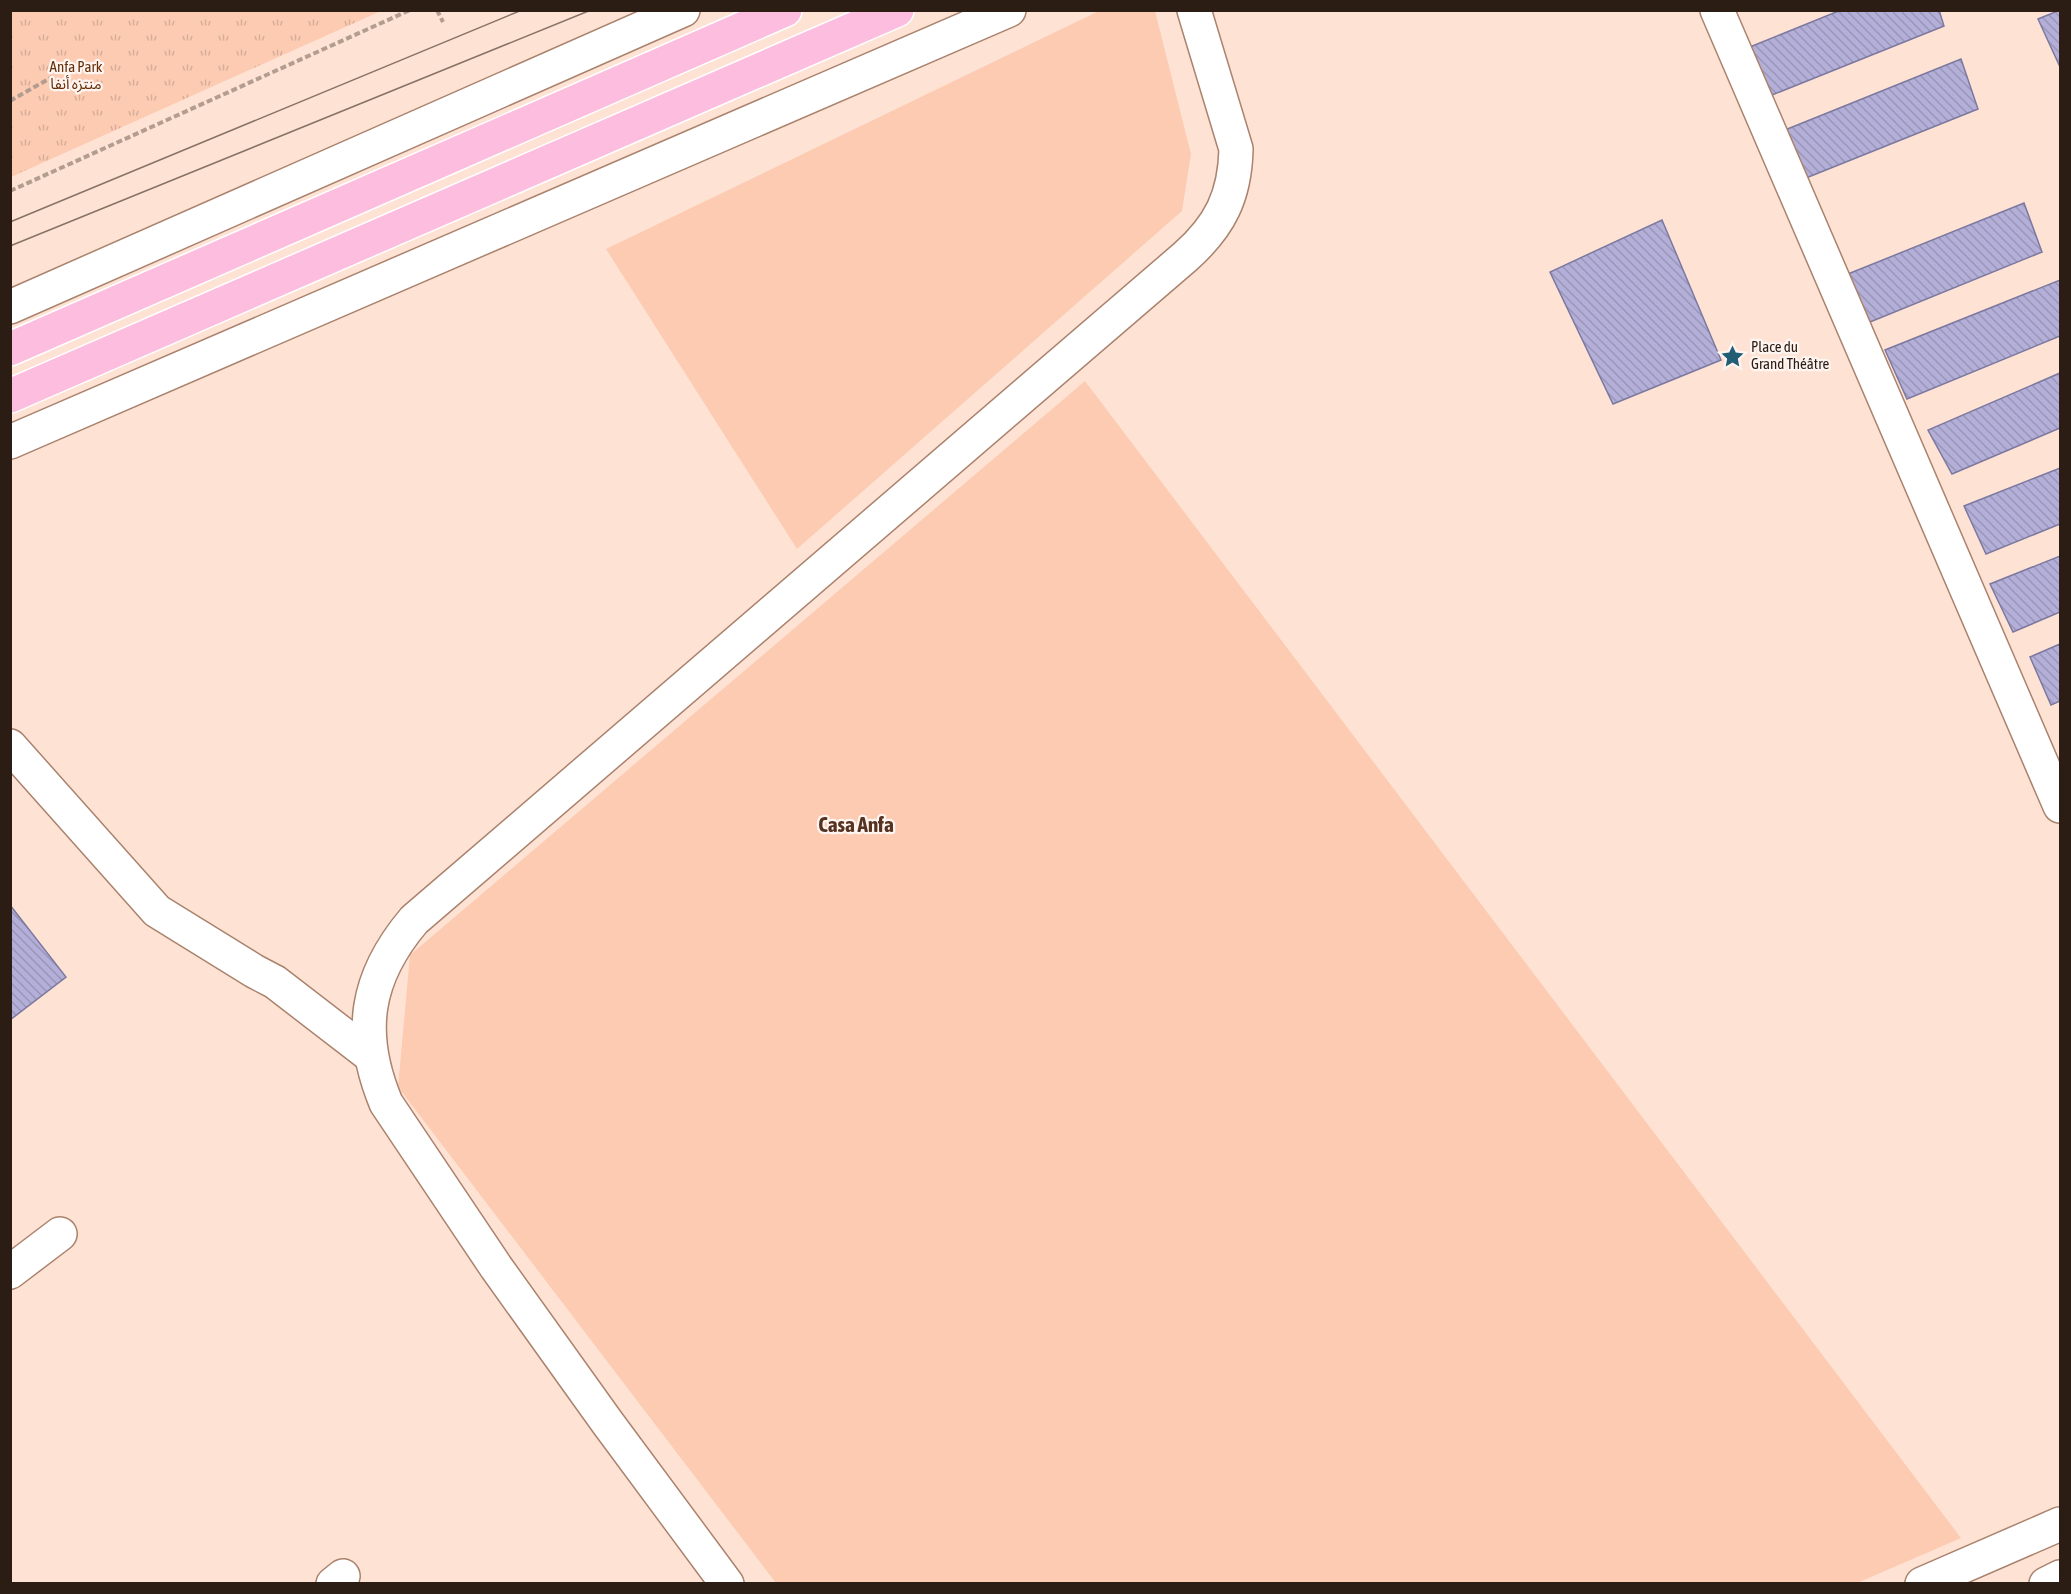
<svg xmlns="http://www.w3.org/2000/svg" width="2071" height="1594" font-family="'Asap Condensed','Noto Sans Arabic',sans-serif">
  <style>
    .green { fill: #fccbb2 }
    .park { fill: url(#park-tufts) }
    .building { fill: url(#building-back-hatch); stroke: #7c789f; stroke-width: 1.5 }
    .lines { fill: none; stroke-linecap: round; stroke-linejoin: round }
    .minor-casing { stroke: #aa826d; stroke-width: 36 }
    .major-casing { stroke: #fff; stroke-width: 36 }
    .path { stroke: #b39c90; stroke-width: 4; stroke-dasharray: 6 3; stroke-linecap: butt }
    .minor { stroke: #fff; stroke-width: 33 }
    .major { stroke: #fdbdde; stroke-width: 33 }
    .tram { stroke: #867266; stroke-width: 1.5 }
    .labels { text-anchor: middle; stroke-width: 4.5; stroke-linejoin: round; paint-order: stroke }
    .park-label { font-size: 15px; fill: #672f0a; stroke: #fef4f0 }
    .poi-label { font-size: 15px; fill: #2c1d14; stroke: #fef4f0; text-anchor: start }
    .district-label { font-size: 21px; font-weight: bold; fill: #563321; stroke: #fef4f0 }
  </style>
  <defs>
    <pattern id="park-tufts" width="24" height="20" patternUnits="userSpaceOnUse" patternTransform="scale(1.5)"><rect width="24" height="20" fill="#fccbb2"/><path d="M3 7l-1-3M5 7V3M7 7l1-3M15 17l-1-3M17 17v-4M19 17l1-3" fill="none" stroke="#d8ae98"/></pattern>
    <pattern id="building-back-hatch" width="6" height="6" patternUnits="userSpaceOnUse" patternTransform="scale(1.5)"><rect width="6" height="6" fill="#b3afd8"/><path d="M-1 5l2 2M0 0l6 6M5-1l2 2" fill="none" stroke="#9a96b8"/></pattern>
  </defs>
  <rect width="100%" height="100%" fill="#fee3d5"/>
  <g class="green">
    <polygon points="1099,11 1155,11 1191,154 1182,211 797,549 606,249"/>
    <polygon points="1085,381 1961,1538 1855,1584 776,1583 398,1087 410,955"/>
  </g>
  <polygon class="park" points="11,10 381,10 381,11 11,177"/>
  <g class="building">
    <polygon points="1841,10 1939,10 1944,26 1772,95 1750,47"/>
    <polygon points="2060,10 2060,67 2038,19"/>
    <polygon points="1961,59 1978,109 1806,178 1785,130"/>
    <polygon points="2024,203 2042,252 1870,322 1848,274"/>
    <polygon points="1662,220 1721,360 1613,404 1550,272"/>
    <polygon points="2060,280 2060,336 1907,399 1885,350"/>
    <polygon points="2060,373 2060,428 1952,474 1928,430"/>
    <polygon points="2060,468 2060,524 1986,554 1964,506"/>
    <polygon points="2060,556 2060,612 2013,632 1990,584"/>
    <polygon points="2060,644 2060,701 2051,705 2030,657"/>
    <polygon points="10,905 66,977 10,1020"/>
  </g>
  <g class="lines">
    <defs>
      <g id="minor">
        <polyline points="1717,10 2060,806"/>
        <polyline points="10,307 683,10"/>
        <polyline points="10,442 1009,10"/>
        <polyline points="10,746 157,911 254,971 275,982 371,1056"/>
        <polyline points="10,1272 60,1234"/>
        <polyline points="333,1584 343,1576"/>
        <path d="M727,1584L607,1422L496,1267L386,1103C357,1033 365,978 414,920L1185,257C1220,226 1235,196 1236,149L1194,10"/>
        <polyline points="1922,1584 2060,1524"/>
        <polyline points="2046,1584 2060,1577"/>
      </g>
      <g id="major">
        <polyline points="10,349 785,10"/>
        <polyline points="10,396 897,10"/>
      </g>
    </defs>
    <use href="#minor" class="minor-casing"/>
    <use href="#major" class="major-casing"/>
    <g class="path">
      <polyline points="437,10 443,22"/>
      <polyline points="10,101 52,77"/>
      <polyline points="10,191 410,10"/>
    </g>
    <use href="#minor" class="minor"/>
    <use href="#major" class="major"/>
    <g class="tram">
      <polyline points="10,222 522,10"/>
      <polyline points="10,246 591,10"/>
    </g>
  </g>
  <defs>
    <symbol id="sight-bare" viewBox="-9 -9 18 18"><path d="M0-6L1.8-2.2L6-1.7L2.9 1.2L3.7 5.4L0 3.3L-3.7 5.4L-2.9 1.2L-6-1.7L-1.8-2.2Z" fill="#225d76" stroke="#fef4f0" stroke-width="2.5" paint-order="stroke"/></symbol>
  </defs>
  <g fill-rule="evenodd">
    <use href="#sight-bare" x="1716" y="340" width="33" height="33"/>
  </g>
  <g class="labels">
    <g class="park-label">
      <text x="76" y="72">Anfa Park<tspan x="76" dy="17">منتزه أنفا</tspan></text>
    </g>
    <g class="poi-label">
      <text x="1751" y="352">Place du<tspan x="1751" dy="17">Grand Théâtre</tspan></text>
    </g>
    <g class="district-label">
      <text x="856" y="832">Casa Anfa</text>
    </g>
  </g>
  <rect width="2071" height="1594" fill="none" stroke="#2c1d14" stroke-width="24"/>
</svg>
